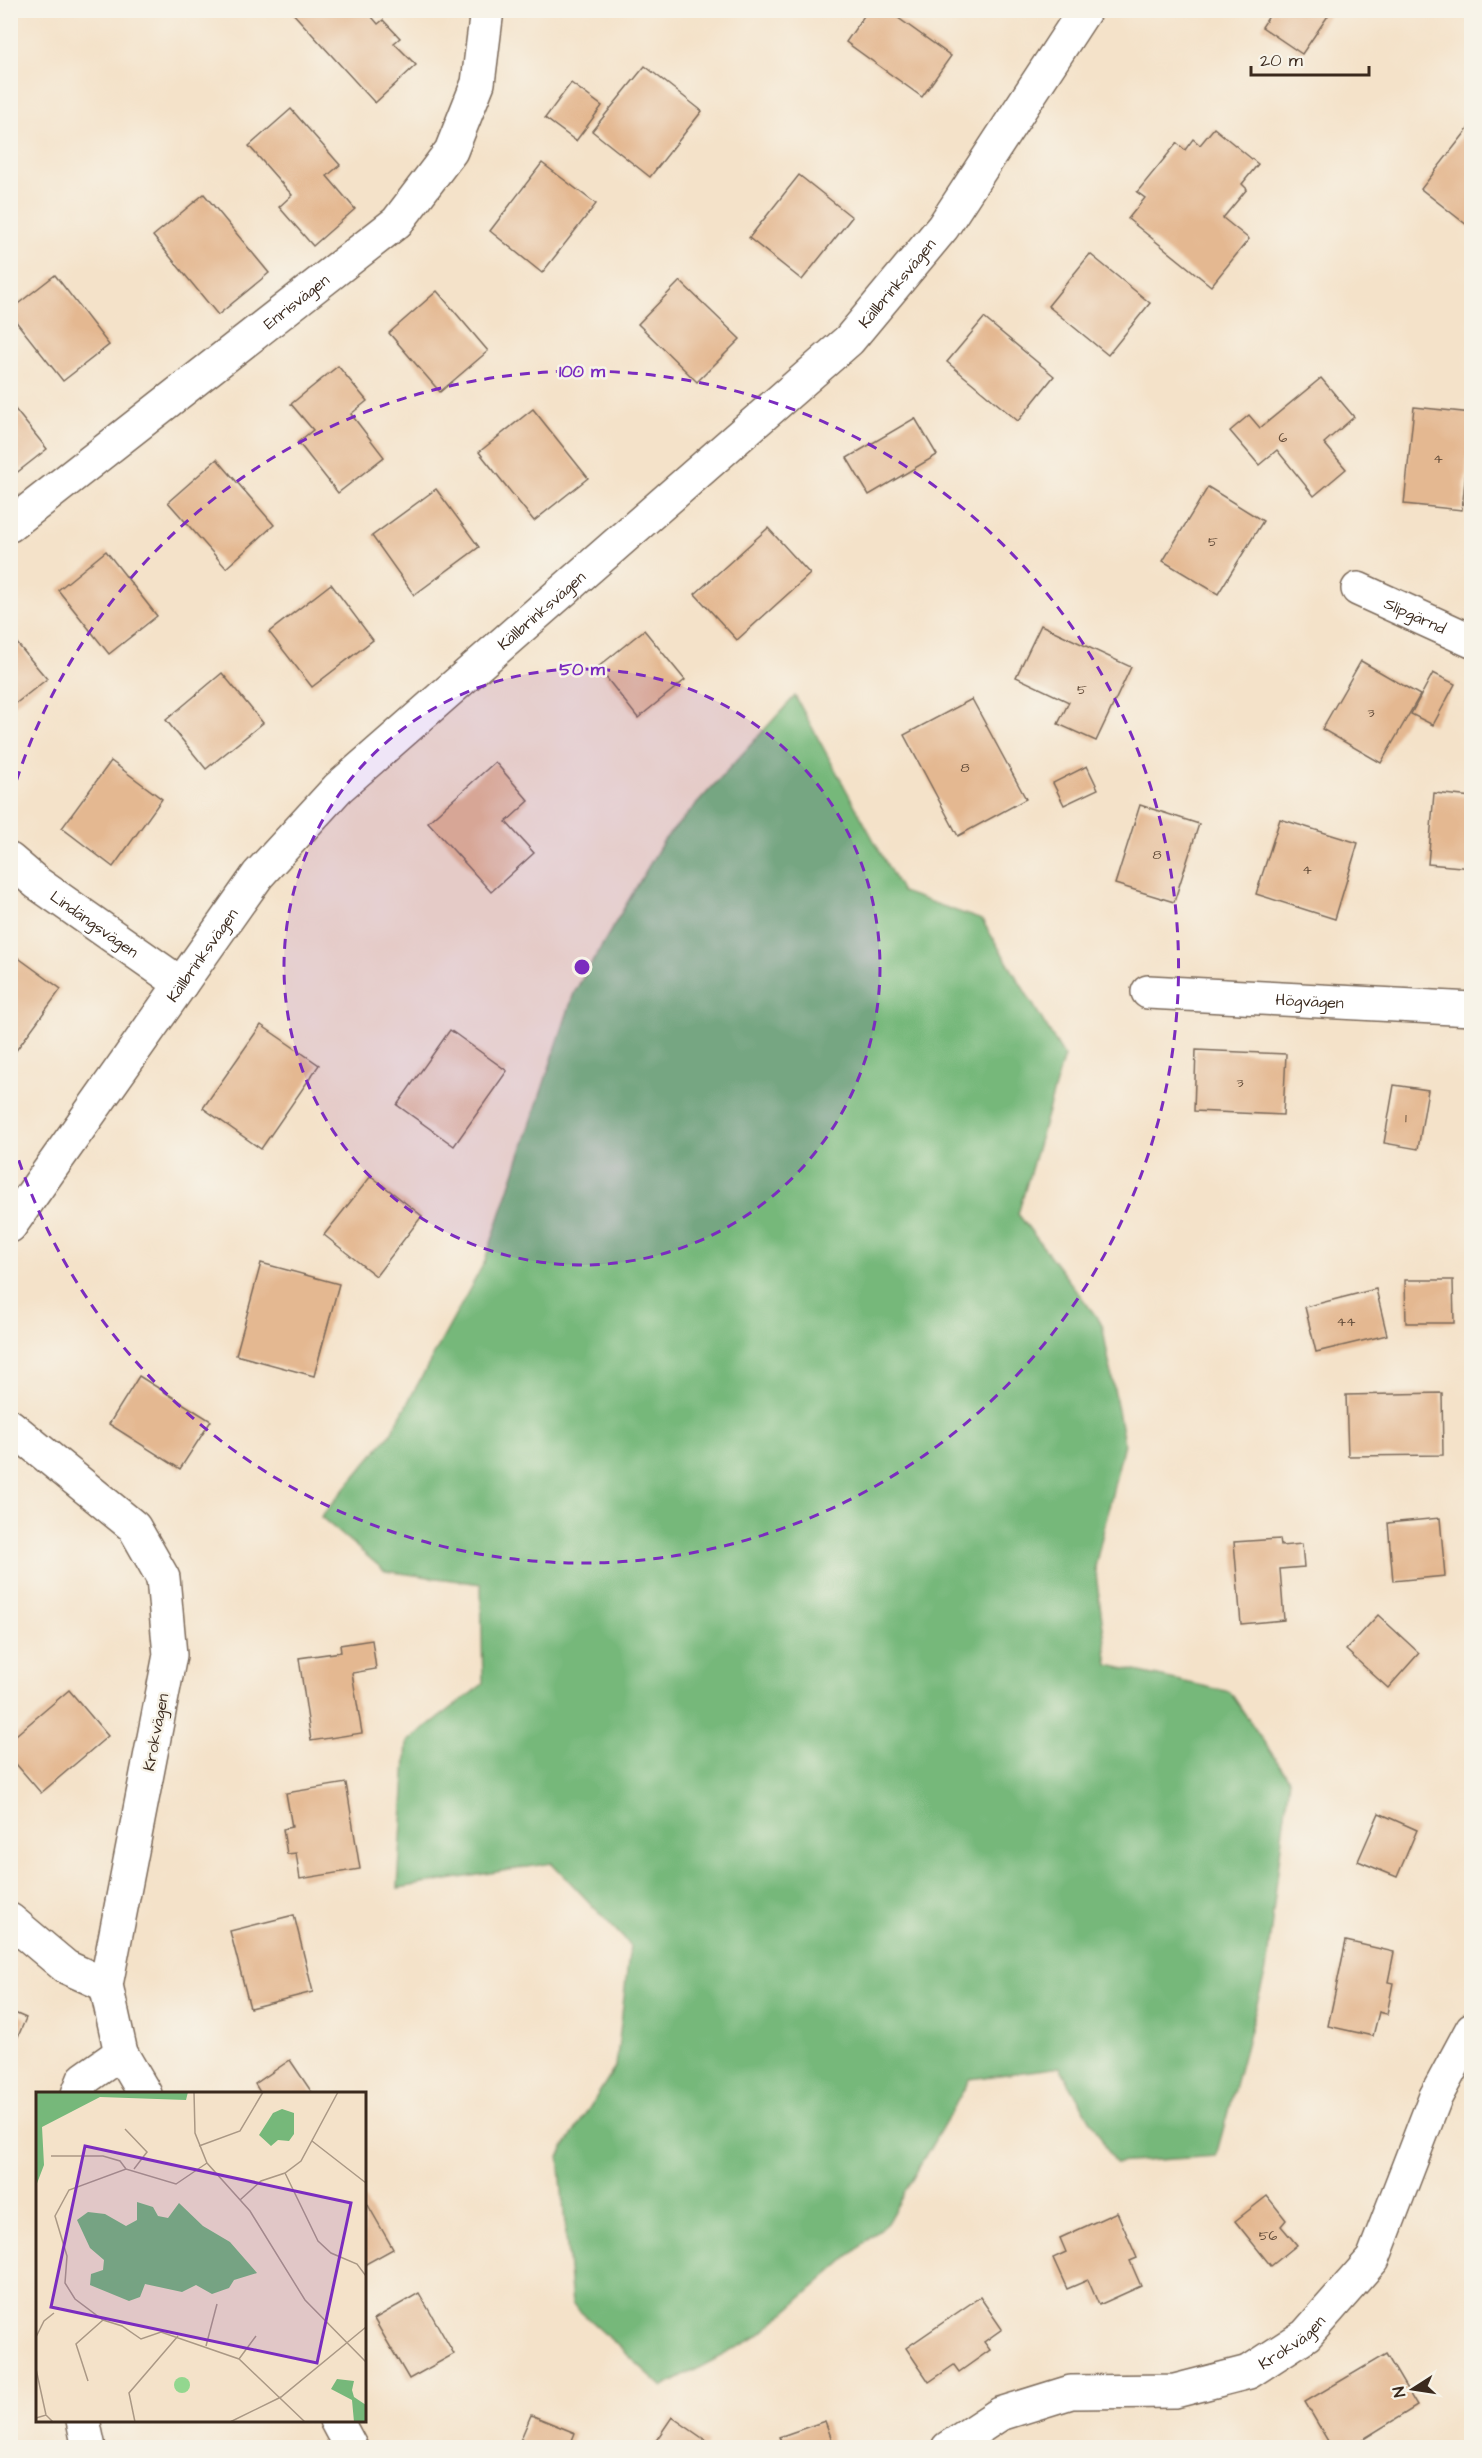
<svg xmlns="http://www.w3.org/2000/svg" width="1482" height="2458" font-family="'Architects Daughter',sans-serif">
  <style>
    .forest { fill: #76b87a; stroke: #58714c; stroke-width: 1.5 }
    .building { fill: #e4b891 }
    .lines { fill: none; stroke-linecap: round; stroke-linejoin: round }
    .minor-casing { stroke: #7c6a5a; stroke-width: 36 }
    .tertiary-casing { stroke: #7c6a5a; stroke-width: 36 }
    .minor { stroke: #fff; stroke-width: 33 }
    .tertiary { stroke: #fff; stroke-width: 33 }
    .ring { fill: none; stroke: #7b2cbf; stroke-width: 3; stroke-dasharray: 10 8 }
    .labels { text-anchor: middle; stroke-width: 5; stroke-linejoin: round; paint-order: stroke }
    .number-label { font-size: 14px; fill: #654e3b }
    .street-label { font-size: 16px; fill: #3b2a1e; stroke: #f7f3e8 }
    .inset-road { fill: none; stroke: #aa9885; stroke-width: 1.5 }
    .view { fill: #7b2cbf; fill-opacity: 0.15; stroke: #7b2cbf; stroke-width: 3 }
    .inset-edge { fill: none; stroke: #3b2a1e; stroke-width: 3 }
    .centre { fill: #7b2cbf; stroke: #f7f3e8; stroke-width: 3 }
    .ring-label { font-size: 18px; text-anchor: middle; font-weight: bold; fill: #7b2cbf; stroke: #f7f3e8; stroke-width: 5; stroke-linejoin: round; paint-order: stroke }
  </style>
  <rect width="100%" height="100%" fill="#f7f3e8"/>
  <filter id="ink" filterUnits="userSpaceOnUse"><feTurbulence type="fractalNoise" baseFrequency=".0167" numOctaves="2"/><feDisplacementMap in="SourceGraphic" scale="12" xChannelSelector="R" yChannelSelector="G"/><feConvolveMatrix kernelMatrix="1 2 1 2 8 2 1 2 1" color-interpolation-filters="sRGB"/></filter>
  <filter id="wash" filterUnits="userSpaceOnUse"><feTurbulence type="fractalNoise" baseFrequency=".008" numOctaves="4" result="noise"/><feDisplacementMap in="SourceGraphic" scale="24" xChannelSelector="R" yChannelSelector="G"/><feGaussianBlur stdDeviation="1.35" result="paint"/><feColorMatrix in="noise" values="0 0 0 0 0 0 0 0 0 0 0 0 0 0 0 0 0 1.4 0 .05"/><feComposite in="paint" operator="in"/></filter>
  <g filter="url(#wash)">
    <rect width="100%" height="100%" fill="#f4e2c9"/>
    <polygon class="forest" points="795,696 902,892 982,920 1064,1056 1018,1214 1102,1324 1124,1443 1095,1567 1108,1665 1230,1692 1289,1779 1266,1970 1216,2156 1115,2163 1060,2067 970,2079 887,2223 757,2337 663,2387 572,2304 559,2156 616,2066 630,1945 552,1863 398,1888 407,1742 483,1684 481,1584 385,1571 321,1517 391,1433 485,1261 574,993 664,840"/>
    <g id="blocks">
      <g class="building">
        <polygon points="290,10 366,10 378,24 383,20 400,38 394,43 416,65 375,103"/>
        <polygon points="868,10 887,10 951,56 922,97 846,42"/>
        <polygon points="1273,10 1332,10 1302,54 1262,27"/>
        <polygon points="645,66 702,111 650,177 592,131"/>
        <polygon points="571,83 602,106 576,141 545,118"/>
        <polygon points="291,109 340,165 327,176 355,209 313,246 279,207 292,195 249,146"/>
        <polygon points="1472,124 1472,229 1421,189"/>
        <polygon points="1214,128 1258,164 1242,184 1247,189 1223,218 1249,239 1211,286 1128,219 1145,198 1137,192 1177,143 1185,150 1193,139 1200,145"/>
        <polygon points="542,163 596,204 542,273 490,231"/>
        <polygon points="799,175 852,217 802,280 749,238"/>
        <polygon points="204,194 269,273 218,315 153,236"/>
        <polygon points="1090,254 1150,303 1108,355 1048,306"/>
        <polygon points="55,275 109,345 63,381 10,314 10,310"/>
        <polygon points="680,281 740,339 697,382 638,324"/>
        <polygon points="437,291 488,351 440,392 389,333"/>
        <polygon points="984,318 1054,376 1018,421 947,362"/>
        <polygon points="338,366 367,401 351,414 384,457 338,493 298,442 313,430 291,404"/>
        <polygon points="1321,378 1354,417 1324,443 1346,469 1314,496 1277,450 1259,465 1230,431 1249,415 1260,428"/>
        <polygon points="10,403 47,449 10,478"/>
        <polygon points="1414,407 1472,413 1462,510 1404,504"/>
        <polygon points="533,409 588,478 534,521 479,452"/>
        <polygon points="915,418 937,455 869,495 847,458"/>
        <polygon points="217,459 274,525 226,568 168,502"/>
        <polygon points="1208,487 1263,521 1218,594 1163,561"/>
        <polygon points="436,489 479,547 414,595 372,536"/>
        <polygon points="768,528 810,574 737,640 695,594"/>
        <polygon points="106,551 157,616 109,654 58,590"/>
        <polygon points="331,584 373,640 312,687 269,632"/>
        <polygon points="1041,625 1131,667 1096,741 1058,724 1069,702 1016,677"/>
        <polygon points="644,630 685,680 638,718 598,667"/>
        <polygon points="10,635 47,679 10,708"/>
        <polygon points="1361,661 1420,695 1381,763 1322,729"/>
        <polygon points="222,673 263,723 206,769 166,720"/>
        <polygon points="1433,673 1455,684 1433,725 1411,714"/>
        <polygon points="972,699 1026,799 958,836 904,735"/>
        <polygon points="111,761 162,799 113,867 62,828"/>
        <polygon points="495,762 529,801 506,822 534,853 491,892 428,822"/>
        <polygon points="1087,766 1098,789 1064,805 1053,783"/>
        <polygon points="1434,793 1472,797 1472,868 1428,864"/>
        <polygon points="1140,805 1199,824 1174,902 1115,884"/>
        <polygon points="1280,819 1358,843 1335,919 1256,894"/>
        <polygon points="13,954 61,989 15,1052 10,1048 10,957"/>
        <polygon points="261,1025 319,1065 261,1149 203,1108"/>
        <polygon points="450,1030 507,1071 454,1146 397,1105"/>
        <polygon points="1196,1050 1286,1054 1283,1115 1194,1111"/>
        <polygon points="1394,1085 1428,1090 1418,1149 1384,1143"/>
        <polygon points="371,1176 422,1216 376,1276 324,1235"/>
        <polygon points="261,1263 339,1284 314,1376 236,1355"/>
        <polygon points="1405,1280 1453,1280 1454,1323 1406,1323"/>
        <polygon points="1376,1289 1387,1335 1316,1352 1305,1307"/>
        <polygon points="139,1376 211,1421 180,1469 109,1424"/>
        <polygon points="1442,1393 1443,1455 1348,1456 1346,1395"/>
        <polygon points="1440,1518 1445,1576 1393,1581 1388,1523"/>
        <polygon points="1280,1539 1281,1546 1302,1544 1304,1567 1280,1569 1284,1620 1241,1624 1234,1542"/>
        <polygon points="1378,1615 1419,1653 1388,1688 1346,1650"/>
        <polygon points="372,1640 376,1669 352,1673 362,1733 311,1741 299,1658 341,1652 340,1645"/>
        <polygon points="69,1690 108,1736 41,1793 10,1757 10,1740"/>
        <polygon points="346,1783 360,1869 300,1879 296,1853 287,1854 283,1829 292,1827 286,1793"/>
        <polygon points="1379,1813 1417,1830 1397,1877 1358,1861"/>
        <polygon points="294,1915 313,1992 250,2008 230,1931"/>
        <polygon points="1346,1941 1394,1952 1388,1982 1393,1983 1387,2014 1379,2012 1373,2036 1328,2026"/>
        <polygon points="10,2011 26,2018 10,2055"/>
        <polygon points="290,2060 313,2094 261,2094 255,2084"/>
        <polygon points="1267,2196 1286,2220 1281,2226 1297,2245 1271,2266 1235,2221"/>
        <polygon points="364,2198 393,2249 364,2265"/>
        <polygon points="1117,2212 1137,2258 1130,2261 1141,2286 1099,2305 1088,2280 1067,2289 1053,2258 1066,2252 1060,2238"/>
        <polygon points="419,2293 454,2354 409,2379 374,2319"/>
        <polygon points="980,2297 1002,2329 984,2342 990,2350 959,2372 954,2365 929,2382 906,2348"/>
        <polygon points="1386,2354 1417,2406 1349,2448 1332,2448 1305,2402"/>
        <polygon points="531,2415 575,2433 569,2448 517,2448"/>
        <polygon points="672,2417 708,2442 705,2448 651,2448"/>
        <polygon points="825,2421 835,2448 779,2448 782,2444 779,2437"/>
      </g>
    </g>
  </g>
  <g filter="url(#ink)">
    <use href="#blocks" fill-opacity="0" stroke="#7c6a5a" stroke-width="1.5"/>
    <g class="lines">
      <defs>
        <g id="minor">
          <path id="s1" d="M10,525L397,222L451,151L478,83L487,10"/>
          <path id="s2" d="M1358,589L1472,641"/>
          <path id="s3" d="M10,860L37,883L181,984"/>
          <path id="s4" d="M1148,992L1472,1009"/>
          <polyline points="10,1426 134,1527 163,1578 170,1655 106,1985 121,2053 145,2094"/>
          <polyline points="10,1920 66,1967 106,1985"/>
          <polyline points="78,2094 84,2079 121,2053"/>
          <polyline points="83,2420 89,2448"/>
          <polyline points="336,2420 351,2448"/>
          <path id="s5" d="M948,2448L1000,2414L1071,2392L1175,2391L1249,2372L1306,2335L1373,2259L1435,2098L1472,2029"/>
        </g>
        <g id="tertiary">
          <path id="s6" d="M10,1226L258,875L338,788L849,340L943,227L1085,10"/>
        </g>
      </defs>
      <use href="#minor" class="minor-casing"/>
      <use href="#tertiary" class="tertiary-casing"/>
      <use href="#minor" class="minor"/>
      <use href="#tertiary" class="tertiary"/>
    </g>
  </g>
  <circle cx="582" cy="967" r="298" fill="#7b2cbf" fill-opacity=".12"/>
  <g class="ring">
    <circle cx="582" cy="967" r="298"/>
    <path d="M11 798A596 596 0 1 1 11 1136"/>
  </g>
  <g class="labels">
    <g class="number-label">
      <text x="1283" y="442">6</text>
      <text x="1438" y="463">4</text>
      <text x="1213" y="546">5</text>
      <text x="1082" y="694">5</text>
      <text x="1371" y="717">3</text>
      <text x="965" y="772">8</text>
      <text x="1157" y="859">8</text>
      <text x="1307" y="874">4</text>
      <text x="1240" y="1087">3</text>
      <text x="1406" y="1122">1</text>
      <text x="1346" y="1326">44</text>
      <text x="1268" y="2240">56</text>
    </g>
    <g class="street-label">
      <text dy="6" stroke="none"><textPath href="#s6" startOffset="1302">Källbrinksvägen</textPath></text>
      <text dy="6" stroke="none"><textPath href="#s1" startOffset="363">Enrisvägen</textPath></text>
      <text dy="6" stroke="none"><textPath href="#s6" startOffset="818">Källbrinksvägen</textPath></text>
      <text dy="6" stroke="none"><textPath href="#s2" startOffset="63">Slipgärnd</textPath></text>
      <text dy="6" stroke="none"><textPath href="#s3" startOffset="106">Lindängsvägen</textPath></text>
      <text dy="6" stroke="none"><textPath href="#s6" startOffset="332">Källbrinksvägen</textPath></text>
      <text dy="6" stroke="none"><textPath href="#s4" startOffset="162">Högvägen</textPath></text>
      <text transform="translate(155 1732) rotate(-79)" y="6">Krokvägen</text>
      <text dy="6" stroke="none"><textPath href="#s5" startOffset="369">Krokvägen</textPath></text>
    </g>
  </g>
  <g transform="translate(36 2092)">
    <rect width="330" height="330" fill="#f4e2c9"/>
    <path d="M138 293a8 8 0 1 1 16 0a8 8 0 1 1-16 0Z" fill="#93d78f"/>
    <path d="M0,0H152L150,8L64,5L6,35L8,73L0,94ZM246,17L258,21V42L253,49L242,48L235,54L223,43L237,21ZM101,110L117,115L122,124L132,126L143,111L167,134L194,150L221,181L198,188L193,196L176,202L160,193L146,200L109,192L104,205L93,209L54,193L55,182L67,178L68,168L54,156L41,128L52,120L69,122L90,134L101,128ZM301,287L318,289L316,298L318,305L330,313V330H318L316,308L295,297Z" fill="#76b87a"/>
    <path class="inset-road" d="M158,0L159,41L171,71L214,119L269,208L330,270M89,37L111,60L98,77M276,49L330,91M163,54L204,39L227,0M15,64H67L84,69L90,77M171,71L140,92L90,77L33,98L19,124L31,164L29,191L39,207L67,228L86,234L105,247L125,240L203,267L269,330M249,81L282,149L295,161L321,172L330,184M204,108L225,89L249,81L265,69L302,0M0,245L8,229L18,221M170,254L181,212M203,267L220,244M0,277L10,323M52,289L40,252L67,228M0,326L10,323L17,330M99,330L93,301L142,244M194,330L245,305L330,235"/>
    <path class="view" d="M49,54L315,111L281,271L15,215Z"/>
    <rect width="330" height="330" class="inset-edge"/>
  </g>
  <circle cx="582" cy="967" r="9" class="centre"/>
  <g class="ring-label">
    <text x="582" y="377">100 m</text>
    <text x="582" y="675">50 m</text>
  </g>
  <rect width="1482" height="2458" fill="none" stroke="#f7f3e8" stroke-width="36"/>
  <g transform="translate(1413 2389) rotate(258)" stroke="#f7f3e8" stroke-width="4.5" paint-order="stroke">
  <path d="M0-4.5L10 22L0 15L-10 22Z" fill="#3b2a1e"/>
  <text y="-9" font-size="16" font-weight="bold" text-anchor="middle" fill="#3b2a1e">N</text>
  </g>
  <path d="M1251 66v9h118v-9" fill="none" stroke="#3b2a1e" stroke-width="3"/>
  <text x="1260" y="66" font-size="18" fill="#3b2a1e" stroke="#f7f3e8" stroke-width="4.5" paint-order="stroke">20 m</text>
</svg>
